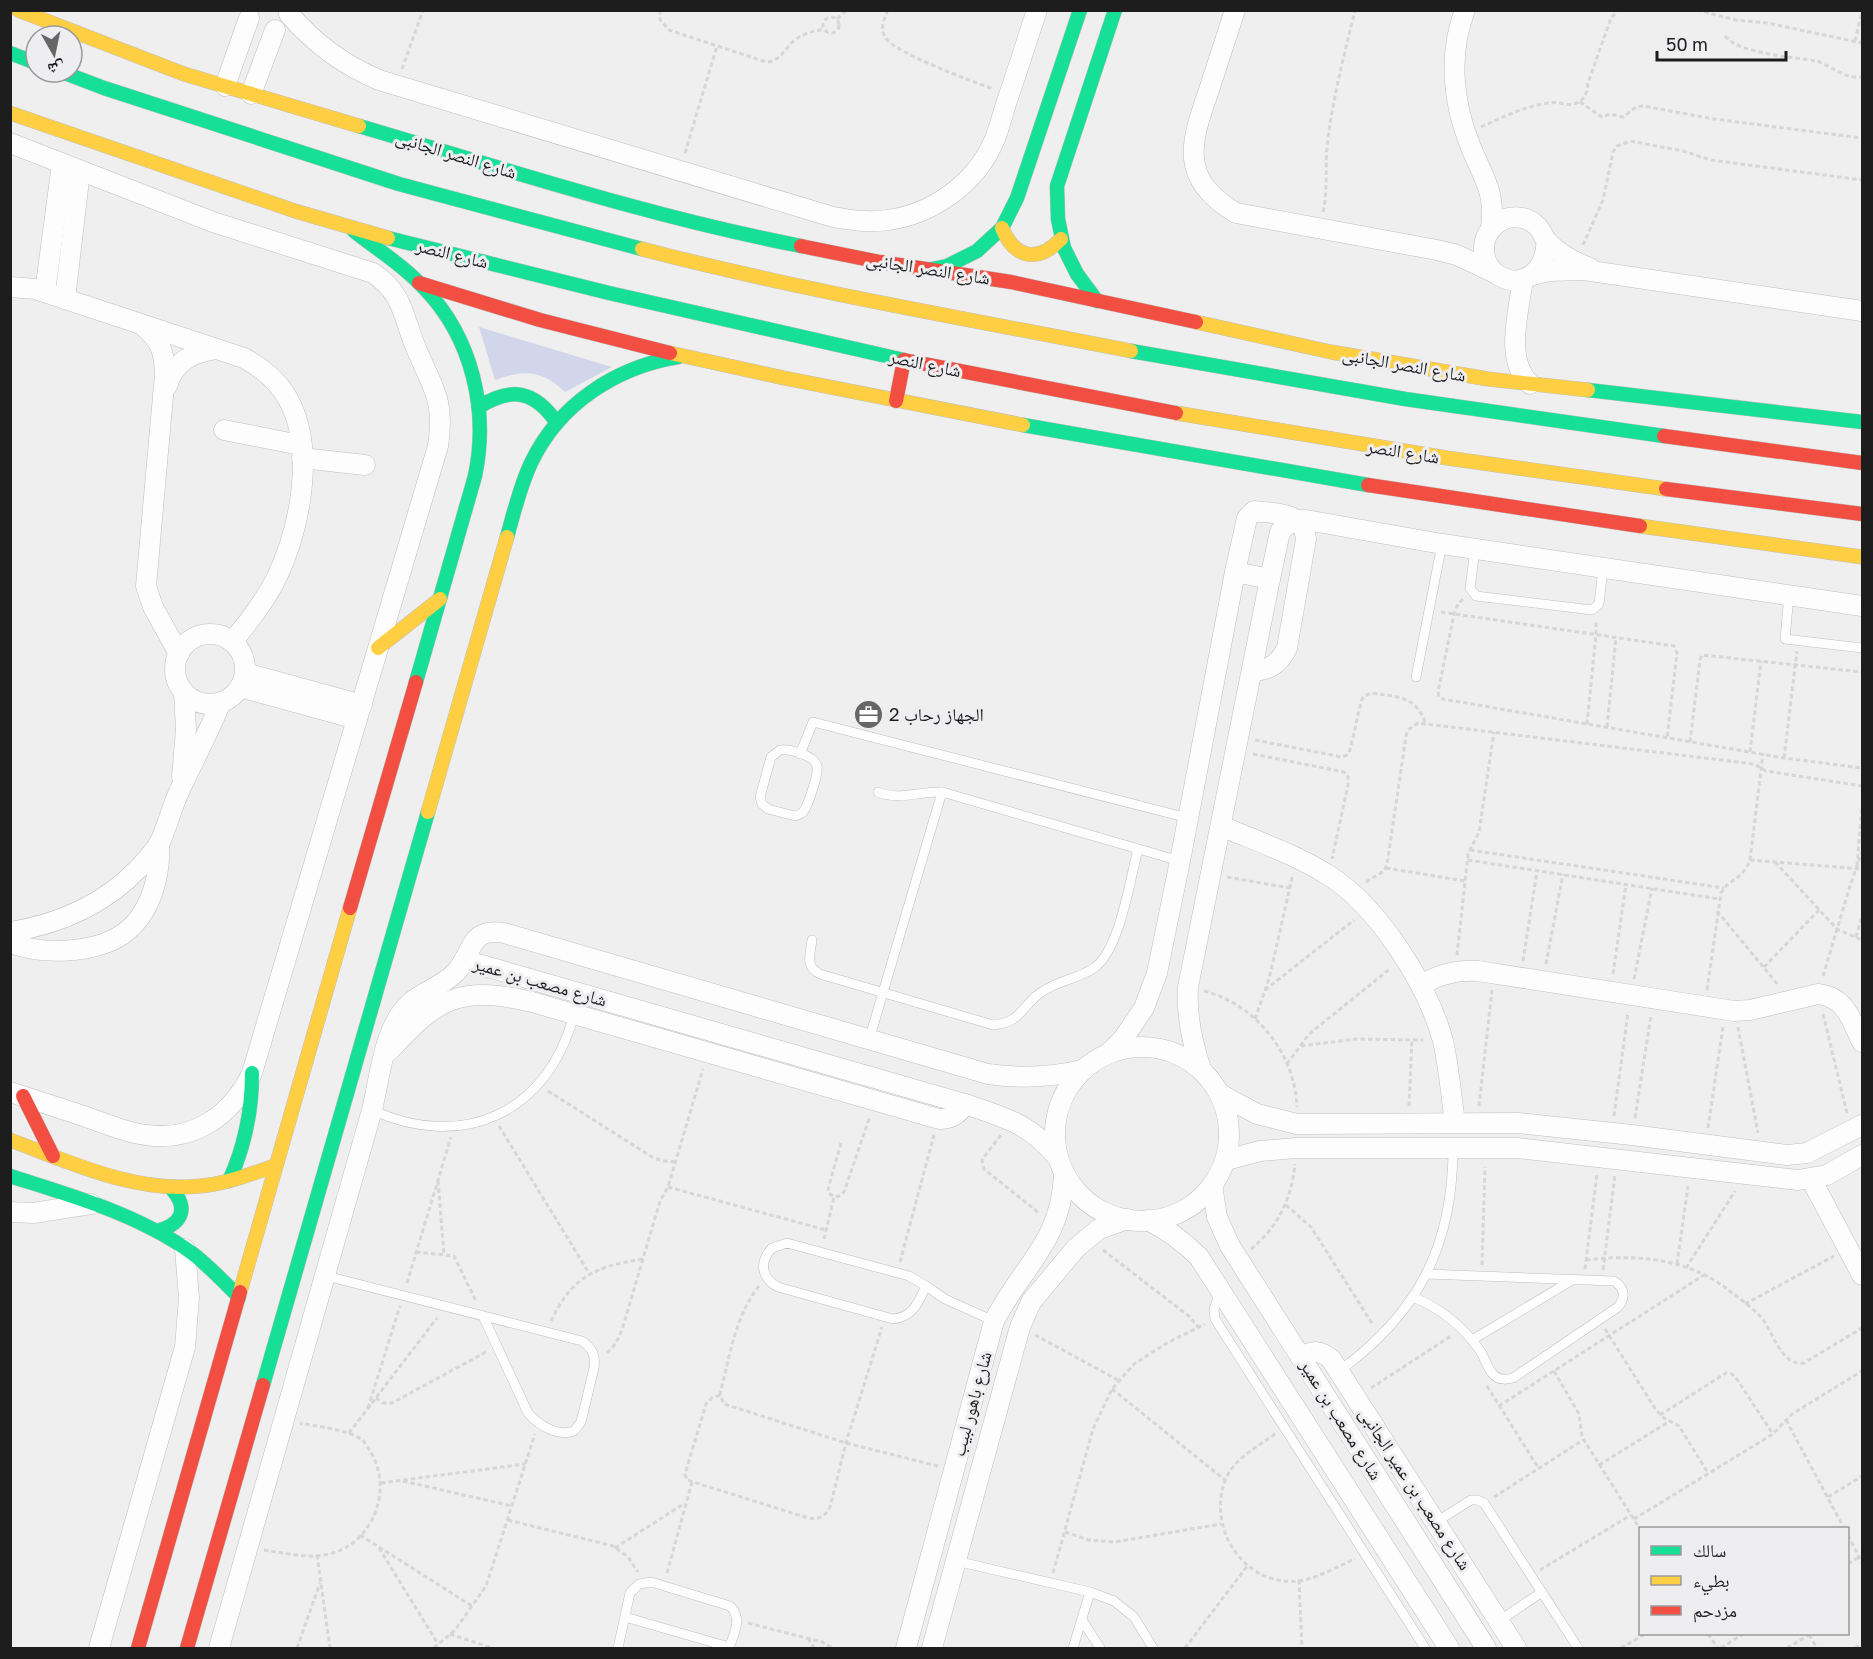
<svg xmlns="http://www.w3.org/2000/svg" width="1873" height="1659" font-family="'Golos Text','Noto Naskh Arabic',sans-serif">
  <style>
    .grass { fill: #d1d6ea }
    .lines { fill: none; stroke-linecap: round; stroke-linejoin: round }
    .lane-casing { stroke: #bfbfbf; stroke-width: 10 }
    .street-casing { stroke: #bfbfbf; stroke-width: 21 }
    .fast-casing { stroke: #bfbfbf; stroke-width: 15 }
    .slow-casing { stroke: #bfbfbf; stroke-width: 15 }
    .jam-casing { stroke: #bfbfbf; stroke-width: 15 }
    .path { stroke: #d6d6d7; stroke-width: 3; stroke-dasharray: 4.5 3; stroke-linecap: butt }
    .lane { stroke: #fdfdfd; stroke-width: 9 }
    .street { stroke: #fdfdfd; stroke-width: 20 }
    .fast { stroke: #16e098; stroke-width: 14 }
    .slow { stroke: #ffcf43; stroke-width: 14 }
    .jam { stroke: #f24e42; stroke-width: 14 }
    .labels { text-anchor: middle; stroke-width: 6; stroke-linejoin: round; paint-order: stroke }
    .street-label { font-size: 18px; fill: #1d1d1e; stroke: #eeeef0 }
    .poi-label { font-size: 18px; fill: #1d1d1e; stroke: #eeeef0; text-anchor: start }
  </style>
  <rect width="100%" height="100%" fill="#efefef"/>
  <path class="grass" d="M479,327L612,367L565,392C543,370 523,369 495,380Z"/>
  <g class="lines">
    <defs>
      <g id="lane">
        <polyline points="1475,549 1470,588 1476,596 1592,610 1599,604 1603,568"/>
        <polyline points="1789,595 1785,639 1862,648"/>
        <polyline points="1416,677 1442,544"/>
        <path d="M780,750C790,749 814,755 817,766C819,773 808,806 803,812C800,815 799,815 795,816L768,809L762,804L760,797L771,757Z"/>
        <polyline points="800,754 813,722 1188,818"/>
        <path d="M878,792C899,801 919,791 942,792L1180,861"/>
        <path d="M812,940C810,954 805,967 820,974L993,1025C1022,1022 1020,1008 1040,993C1058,980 1078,979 1094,968C1120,950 1130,879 1138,849"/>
        <polyline points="869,1040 942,792"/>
        <path d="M372,1110C464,1152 549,1112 574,1014"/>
        <path d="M326,1276L582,1341C592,1348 596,1355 594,1368L581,1422L574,1431C558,1437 538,1425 528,1413L483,1316"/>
        <path d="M926,1286L909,1276L787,1243L772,1248C759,1262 761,1278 778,1287L893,1319C913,1317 918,1303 926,1286L945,1299L994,1321"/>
        <polyline points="1220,1293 1214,1309 1215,1319 1425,1648"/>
        <path d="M1413,1297C1442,1309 1463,1326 1481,1352C1485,1359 1487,1367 1492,1373C1497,1380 1505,1380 1513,1378L1618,1307C1626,1297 1625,1288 1614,1281L1426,1274"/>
        <polyline points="1472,1340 1574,1279"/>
        <path d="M1339,1371C1418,1314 1453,1246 1453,1148"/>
        <polyline points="1436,1522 1471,1500 1477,1500 1484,1503 1578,1648"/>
        <polyline points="956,1561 1090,1592 1114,1601 1134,1617 1153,1648"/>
        <polyline points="625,1617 729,1647"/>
        <polyline points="1082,1620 1100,1648"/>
        <polyline points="1499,1621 1542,1592"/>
        <path d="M618,1648L630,1593L639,1584L651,1582L730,1606C743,1618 734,1634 729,1648"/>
        <polyline points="1073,1648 1090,1592"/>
      </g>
      <g id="street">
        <path d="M1235,10C1226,37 1218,63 1209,90C1190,144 1179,179 1236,213L1437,250L1457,255L1495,273"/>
        <path d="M1465,10C1448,54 1453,103 1470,145C1483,178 1496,191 1491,228"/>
        <path d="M289,14C315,44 342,64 379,80L833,217C851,220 869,223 888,220C933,214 976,183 994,141C1000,127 1003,112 1008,98C1018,69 1027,40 1037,10"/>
        <polyline points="225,86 249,18"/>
        <polyline points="251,94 275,30"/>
        <path d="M10,143L213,222L373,273C404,294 403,317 416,348C433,389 445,399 438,446L252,1073C232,1115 194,1142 146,1135C126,1133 107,1124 89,1118C63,1109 37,1101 10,1092"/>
        <path d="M1546,240C1549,269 1521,293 1495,273C1488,267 1484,258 1484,249C1484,239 1488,231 1495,225C1507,214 1526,215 1537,226C1542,230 1543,237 1547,241C1557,253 1576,263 1590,268"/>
        <polyline points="1532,275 1549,271 1584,270 1862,311"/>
        <path d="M1523,279C1519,311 1504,360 1530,384"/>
        <path d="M10,287L35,289L244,358C262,368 278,380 288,399C316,449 300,528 277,577C265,601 249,622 232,642"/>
        <polyline points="45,292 62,164"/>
        <polyline points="65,299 80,171"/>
        <path d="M142,325C161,341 164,350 165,374L146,586L153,607L179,654"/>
        <path d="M167,386C174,361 192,353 216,349"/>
        <polyline points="224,430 300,445"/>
        <polyline points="302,458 365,465"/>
        <polyline points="1235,572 1270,579"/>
        <circle cx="210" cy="669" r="35"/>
        <polyline points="245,673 362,705"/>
        <polyline points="240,687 357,719"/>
        <polyline points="182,777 186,729 184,692"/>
        <path d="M1221,826C1256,841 1295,854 1328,875C1378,906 1428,985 1443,1041C1449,1067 1451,1096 1455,1122"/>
        <path d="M10,932C60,924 105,904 140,867C147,859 155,851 160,842C167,827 171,810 178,794C192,763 208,734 221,702"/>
        <path d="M10,943C42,955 94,954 123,934C151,914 161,875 159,843"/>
        <path d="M464,960L965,1104C1004,1117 1031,1124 1058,1158"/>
        <path d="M1421,985C1440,974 1456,970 1478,971L1734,1011L1750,1010L1818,994C1846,997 1851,1020 1862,1042"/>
        <circle cx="1142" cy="1134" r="87"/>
        <path d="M389,1051C437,998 460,985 532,1002L939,1119C951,1119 958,1115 965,1104"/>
        <path d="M1110,1052L1123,1039L1144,1008L1157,973L1180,861L1235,572L1247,518L1254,511C1276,514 1304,511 1306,539L1287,648C1279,664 1270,670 1252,671"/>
        <path d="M1201,1069C1192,1042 1186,1016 1188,987L1270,579L1280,532C1287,523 1295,520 1306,520L1442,544L1862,606"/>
        <polyline points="1220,1094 1257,1114 1297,1124 1518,1123 1632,1135 1787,1155 1807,1153 1862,1125"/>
        <polyline points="1226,1160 1260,1151 1296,1148 1517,1148 1798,1180 1827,1175 1862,1155"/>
        <polyline points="1811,1179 1862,1275"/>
        <polyline points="1212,1185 1217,1217 1230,1246 1486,1648"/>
        <polyline points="10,1212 33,1213 91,1204"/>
        <path d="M1148,1220C1168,1230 1184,1242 1199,1257L1449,1648"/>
        <path d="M1301,1358C1313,1349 1321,1351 1331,1359L1516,1648"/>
        <polyline points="99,1648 185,1347 189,1298 185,1249"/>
        <path d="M219,1648L372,1110C380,1077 384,1026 410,1003C424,991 443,986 456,972C474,952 469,927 504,933L988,1074C1021,1079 1051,1077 1083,1070"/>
        <path d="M906,1648L994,1321C1023,1265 1062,1241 1064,1173"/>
        <polyline points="932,1648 1020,1327 1031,1302 1076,1248 1099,1229 1127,1219"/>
      </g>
      <g id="fast">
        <polyline points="10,53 36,63"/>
        <polyline points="62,72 104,88 399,184 642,249"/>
        <path d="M359,126C505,169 651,217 801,246"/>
        <path d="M354,231C378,250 404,266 425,289C472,338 489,410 475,476L416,682"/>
        <polyline points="388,238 609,293 904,360"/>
        <polyline points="932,269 947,266 977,251 1002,228 1017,198 1080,10"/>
        <polyline points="1097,301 1077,274 1064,248 1058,219 1057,186 1115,10"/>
        <polyline points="1131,351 1405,399 1664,436"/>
        <polyline points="1588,390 1862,422"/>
        <path d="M479,407C512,386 535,391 557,423"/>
        <polyline points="1023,425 1368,485"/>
        <path d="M507,537C514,512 520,486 531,463C559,404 616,367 678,357"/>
        <path d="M10,1176C72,1196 138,1214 192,1253C209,1266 224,1282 239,1297"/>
        <path d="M229,1181C245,1146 252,1111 252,1073"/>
        <path d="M157,1231C183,1224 189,1208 171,1188"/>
        <polyline points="263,1385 428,812"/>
      </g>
      <g id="slow">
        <polyline points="18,10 184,74 359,126"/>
        <polyline points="10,113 295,211 388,238"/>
        <path d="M1002,228C1015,259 1038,263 1061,239"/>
        <path d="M642,249C803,291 968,319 1131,351"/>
        <polyline points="1196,322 1331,352 1488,379 1588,390"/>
        <polyline points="670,353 784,378 1023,425"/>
        <polyline points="1176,413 1447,458 1666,489"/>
        <polyline points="1640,526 1862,557"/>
        <polyline points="378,648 440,599"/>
        <polyline points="428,812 507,537"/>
        <path d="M10,1140C70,1162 134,1193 200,1186C226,1184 250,1174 275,1166"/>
        <polyline points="240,1292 350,908"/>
      </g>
      <g id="jam">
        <polyline points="801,246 880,262 1011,282 1196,322"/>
        <polyline points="419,283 540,320 670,353"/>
        <polyline points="904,360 1176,413"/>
        <polyline points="896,401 904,360"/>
        <polyline points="1664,436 1862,463"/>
        <polyline points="1368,485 1640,526"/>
        <polyline points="1666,489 1862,514"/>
        <polyline points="350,908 416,682"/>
        <polyline points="23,1096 53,1156"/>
        <polyline points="138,1648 240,1292"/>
        <polyline points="187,1648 263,1385"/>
      </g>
    </defs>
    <use href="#lane" class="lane-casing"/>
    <use href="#street" class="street-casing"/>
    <use href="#fast" class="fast-casing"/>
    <use href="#slow" class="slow-casing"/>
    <use href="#jam" class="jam-casing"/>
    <g class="path">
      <path d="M660,10V20L669,30L766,62C782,61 784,48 796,39C805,33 814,31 824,29"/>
      <path d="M888,10C884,19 880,28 885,37C892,52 974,82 993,89"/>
      <polyline points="1697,10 1736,20 1767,23 1862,43"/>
      <circle cx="831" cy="25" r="8"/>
      <polyline points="837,19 847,10"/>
      <path d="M1725,36C1739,54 1794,57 1817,61C1833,67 1844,79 1862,77"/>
      <polyline points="1855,41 1862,11"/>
      <polyline points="402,69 423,10"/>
      <polyline points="1580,102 1602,117 1610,114 1623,117 1636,107 1643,106 1714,119 1862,138"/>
      <path d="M1481,127C1503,117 1525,106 1549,103C1559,101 1569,107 1577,103C1586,99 1587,91 1588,83L1611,18L1619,10"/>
      <polyline points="685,153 717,46"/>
      <path d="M1323,212C1328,190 1325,169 1327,147C1332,101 1344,56 1355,10"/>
      <polyline points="1583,245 1603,200 1613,152 1617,146 1630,141 1683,151 1711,160 1862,180"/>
      <polyline points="1463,599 1458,604 1454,614 1438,692 1439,697 1443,699 1784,758 1862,768"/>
      <polyline points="1441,612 1674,646 1677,653 1667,738"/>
      <polyline points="1587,724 1596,634 1596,621"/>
      <polyline points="1607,727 1616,637"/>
      <path d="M1255,740L1342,757L1347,755L1350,750L1361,702L1363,697L1371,693C1396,697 1415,695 1425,722"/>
      <polyline points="1690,742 1700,660 1702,655 1862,672"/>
      <polyline points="1750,752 1761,661"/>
      <polyline points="1253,754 1344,772 1348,777 1348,785 1332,859"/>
      <polyline points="1784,758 1797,651"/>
      <polyline points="1470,850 1724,888"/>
      <polyline points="1468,860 1719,899"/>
      <polyline points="1750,860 1862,869"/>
      <polyline points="1775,862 1837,929 1862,940"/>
      <polyline points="1857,866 1862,805"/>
      <polyline points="1386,868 1465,881"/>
      <polyline points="1227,877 1290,888"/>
      <polyline points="1366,882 1384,871 1387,865 1406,736 1408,730 1418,723 1754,764 1766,771 1862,786"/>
      <polyline points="1717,911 1779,986"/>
      <polyline points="1856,937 1862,916"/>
      <polyline points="1457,955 1468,854 1479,832 1494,732"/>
      <polyline points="1523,961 1537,871"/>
      <polyline points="1546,964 1563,874"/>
      <polyline points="1764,967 1819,910"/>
      <polyline points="1613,974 1626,884"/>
      <polyline points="1823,976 1850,886 1862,852"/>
      <polyline points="1634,979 1652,888"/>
      <polyline points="1265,990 1354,920"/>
      <path d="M1707,990L1721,893C1729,878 1741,882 1750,860L1763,754"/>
      <path d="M1204,991C1256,1004 1295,1054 1297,1107"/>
      <polyline points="1823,1014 1847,1113"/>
      <polyline points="1255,1019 1269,979 1293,874"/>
      <polyline points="1738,1027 1758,1133"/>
      <polyline points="1301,1046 1356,1039 1423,1040"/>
      <polyline points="1287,1064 1309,1034 1391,968"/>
      <polyline points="548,1091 652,1157 663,1161 676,1162"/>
      <polyline points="1409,1106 1412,1039"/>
      <polyline points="1479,1106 1492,990"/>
      <polyline points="1614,1116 1628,1012"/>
      <polyline points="1635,1118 1651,1015"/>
      <polyline points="499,1126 589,1273"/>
      <polyline points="1708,1128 1723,1027"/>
      <polyline points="1001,1135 984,1157 982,1161 984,1169 1039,1213"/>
      <path d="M841,1143L828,1189V1192C833,1198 839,1198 844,1192L870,1116"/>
      <polyline points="438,1181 444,1254"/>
      <polyline points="668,1187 826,1230"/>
      <polyline points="1286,1205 1311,1227 1373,1325"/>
      <polyline points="824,1239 834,1197"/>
      <path d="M1251,1249C1278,1227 1292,1198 1295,1164"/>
      <polyline points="1103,1250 1190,1317 1198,1327"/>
      <polyline points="416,1252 454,1256 476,1301"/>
      <path d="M1586,1260C1637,1254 1689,1258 1731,1292C1741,1299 1751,1307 1760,1316C1773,1330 1780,1366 1804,1363L1862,1328"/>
      <polyline points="900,1262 934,1135"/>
      <polyline points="1677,1264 1688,1186"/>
      <polyline points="1482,1265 1485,1167"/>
      <polyline points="1686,1268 1735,1191"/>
      <polyline points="1585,1269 1597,1174"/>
      <polyline points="1603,1270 1615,1175"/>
      <polyline points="407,1283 451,1137"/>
      <path d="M759,1286C736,1315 730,1354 721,1390L720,1395L724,1404L846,1443L938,1466"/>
      <polyline points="1745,1304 1834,1256"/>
      <path d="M551,1321C573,1275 595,1267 643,1259"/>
      <polyline points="1605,1329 1656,1410 1664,1418 1679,1426 1708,1473"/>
      <polyline points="1035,1335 1118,1380"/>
      <polyline points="607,1353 616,1343 622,1330 660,1201 668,1187 703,1069"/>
      <polyline points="1554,1371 1579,1414 1582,1437 1640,1529"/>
      <polyline points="1487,1386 1539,1469"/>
      <polyline points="1371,1388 1451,1336"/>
      <polyline points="1112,1389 1225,1480"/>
      <path d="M720,1395L712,1398L706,1404L685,1474L687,1480L808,1518C818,1520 825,1517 830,1507L846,1443L882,1327"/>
      <polyline points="376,1398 383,1403 392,1403 486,1352"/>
      <polyline points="1499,1406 1704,1275"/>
      <polyline points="368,1408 400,1306"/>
      <polyline points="1660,1415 1726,1373 1732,1374 1736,1378 1773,1434"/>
      <polyline points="1786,1420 1844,1528"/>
      <polyline points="349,1433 437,1318"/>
      <path d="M1275,1434C1256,1448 1233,1459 1225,1481C1206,1531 1248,1591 1304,1580C1321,1576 1339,1566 1355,1559"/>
      <polyline points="1599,1465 1670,1421"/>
      <polyline points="403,1481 512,1506"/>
      <polyline points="381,1483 525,1464"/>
      <polyline points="1494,1497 1583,1440"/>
      <polyline points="1828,1497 1862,1476"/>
      <polyline points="1634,1519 1773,1434 1792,1414 1862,1371"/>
      <polyline points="508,1520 613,1546 628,1557 638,1572"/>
      <polyline points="1065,1532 1089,1540 1114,1542 1221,1524"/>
      <polyline points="360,1535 472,1606"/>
      <polyline points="1848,1535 1862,1563"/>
      <polyline points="379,1548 438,1644"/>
      <polyline points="615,1548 685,1503"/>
      <path d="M264,1550C285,1553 308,1559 329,1554C373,1544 394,1489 370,1451C368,1448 365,1442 362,1440C350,1430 316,1426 300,1423"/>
      <polyline points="317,1555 330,1648"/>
      <polyline points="1848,1564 1859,1557"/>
      <polyline points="1540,1570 1631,1515"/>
      <polyline points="667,1573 692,1482"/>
      <polyline points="1053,1573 1093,1429 1112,1389 1134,1364 1167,1343 1205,1324"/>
      <polyline points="1299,1580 1302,1648"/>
      <polyline points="748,1623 822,1642 832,1648"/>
      <polyline points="450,1634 492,1648"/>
      <polyline points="1708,1634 1718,1648"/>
      <polyline points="1809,1635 1817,1648"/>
      <polyline points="808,1638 814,1648"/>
      <polyline points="297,1648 320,1583"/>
      <polyline points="434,1648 455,1630 486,1586 535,1434"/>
      <polyline points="1185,1648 1248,1565"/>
      <polyline points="1621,1648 1645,1634"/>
      <polyline points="1721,1648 1743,1634"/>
      <polyline points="1787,1648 1809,1635"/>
      <polyline points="1855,1648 1862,1644"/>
    </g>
    <use href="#lane" class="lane"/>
    <use href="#street" class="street"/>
    <use href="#fast" class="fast"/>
    <use href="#slow" class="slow"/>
    <use href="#jam" class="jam"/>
  </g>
  <defs>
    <symbol id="office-disc" viewBox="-11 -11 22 22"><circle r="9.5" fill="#666667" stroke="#eeeef0"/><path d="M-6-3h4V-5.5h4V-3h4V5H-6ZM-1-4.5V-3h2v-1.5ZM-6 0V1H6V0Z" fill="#fff"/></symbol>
  </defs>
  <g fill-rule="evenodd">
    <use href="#office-disc" x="852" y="698" width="33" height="33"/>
  </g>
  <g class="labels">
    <g class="street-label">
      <text transform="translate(456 155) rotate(17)" y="6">شارع النصر الجانبى</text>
      <text transform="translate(452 254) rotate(14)" y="6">شارع النصر</text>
      <text transform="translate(928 269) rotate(9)" y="6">شارع النصر الجانبى</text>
      <text transform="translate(925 364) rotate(12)" y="6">شارع النصر</text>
      <text transform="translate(1404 365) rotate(10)" y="6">شارع النصر الجانبى</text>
      <text transform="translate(1403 452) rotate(9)" y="6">شارع النصر</text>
      <text transform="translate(540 982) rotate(16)" y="6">شارع مصعب بن عمير</text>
      <text transform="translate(972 1404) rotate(-75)" y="6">شارع باهور لبيب</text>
      <text transform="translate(1341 1420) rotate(58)" y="6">شارع مصعب بن عمير</text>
      <text transform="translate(1415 1489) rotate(57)" y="6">شارع مصعب بن عمير الجانبى</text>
    </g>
    <g class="poi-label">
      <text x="889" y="721">الجهاز رحاب 2</text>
    </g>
  </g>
  <rect width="1873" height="1659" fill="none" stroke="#1d1d1e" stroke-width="24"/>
  <rect x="1639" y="1527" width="210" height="108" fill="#eeeef0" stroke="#9a9a9c" stroke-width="1.5"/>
  <rect x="1651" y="1546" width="30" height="9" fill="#16e098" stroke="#9a9a9c" stroke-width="1.5"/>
  <text x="1693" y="1557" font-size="18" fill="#1d1d1e">سالك</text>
  <rect x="1651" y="1576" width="30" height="9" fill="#ffcf43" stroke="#9a9a9c" stroke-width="1.5"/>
  <text x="1693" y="1587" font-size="18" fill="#1d1d1e">بطيء</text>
  <rect x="1651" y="1606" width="30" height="9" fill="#f24e42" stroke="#9a9a9c" stroke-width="1.5"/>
  <text x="1693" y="1617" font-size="18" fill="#1d1d1e">مزدحم</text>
  <g transform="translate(54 54) rotate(171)"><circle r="28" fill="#eeeef0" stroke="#9a9a9c" stroke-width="1.5"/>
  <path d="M0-4.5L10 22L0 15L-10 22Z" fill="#666667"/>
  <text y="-9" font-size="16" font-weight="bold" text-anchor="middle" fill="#1d1d1e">ش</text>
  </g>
  <path d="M1657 51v9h129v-9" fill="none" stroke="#1d1d1e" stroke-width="3"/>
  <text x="1666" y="51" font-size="18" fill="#1d1d1e" stroke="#eeeef0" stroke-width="4.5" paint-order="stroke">50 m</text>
</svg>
